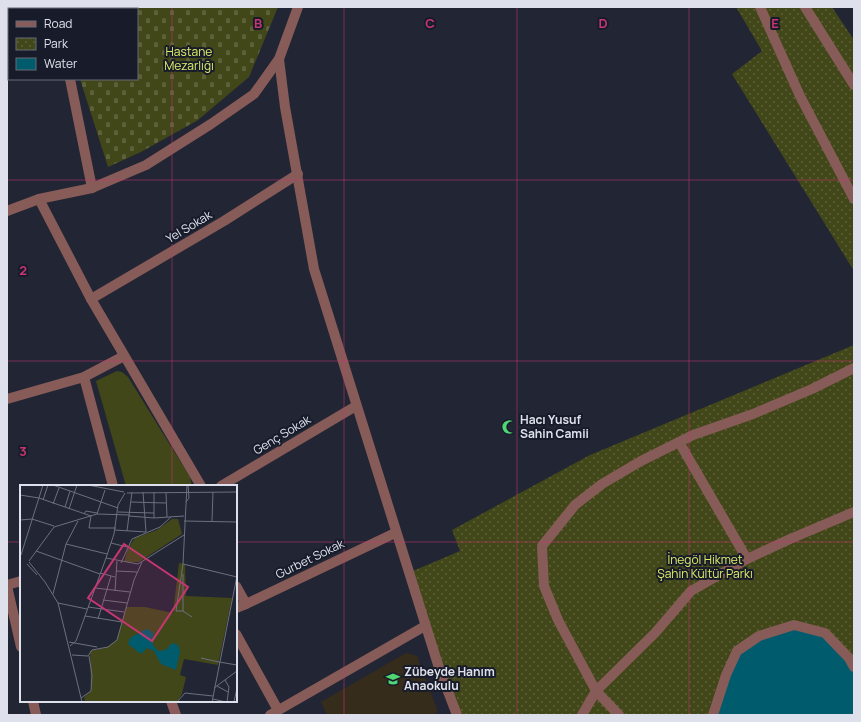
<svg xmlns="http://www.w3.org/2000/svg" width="861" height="722" font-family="Manrope,sans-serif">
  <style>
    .education { fill: #362c1c }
    .grass { fill: #414718 }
    .cemetery { fill: url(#cemetery-stones) }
    .park { fill: url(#park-dots) }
    .water { fill: #005b6d }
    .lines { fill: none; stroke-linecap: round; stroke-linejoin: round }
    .pedestrian { stroke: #875b58; stroke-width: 10 }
    .minor { stroke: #875b58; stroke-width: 10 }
    .tertiary { stroke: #875b58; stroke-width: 10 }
    .grid { fill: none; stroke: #c63671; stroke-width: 1; stroke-opacity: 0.55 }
    .labels { text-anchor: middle; stroke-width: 4; stroke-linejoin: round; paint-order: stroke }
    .park-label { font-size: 12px; fill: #dfee67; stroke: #181c2a }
    .street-label { font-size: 12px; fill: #dee1eb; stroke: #181c2a }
    .poi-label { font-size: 12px; font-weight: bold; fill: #dee1eb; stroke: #181c2a; text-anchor: start }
    .inset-road { fill: none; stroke: #6d707d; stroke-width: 1 }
    .view { fill: #c63671; fill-opacity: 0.15; stroke: #c63671; stroke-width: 2 }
    .inset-edge { fill: none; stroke: #dee1eb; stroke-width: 2 }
    .grid-label { font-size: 13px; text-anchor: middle; font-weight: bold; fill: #c63671; stroke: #181c2a; stroke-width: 4; stroke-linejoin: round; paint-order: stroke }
  </style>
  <defs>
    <pattern id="cemetery-stones" width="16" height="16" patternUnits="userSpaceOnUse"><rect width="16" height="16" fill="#414718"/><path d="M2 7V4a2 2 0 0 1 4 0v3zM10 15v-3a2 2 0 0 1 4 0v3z" fill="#5c613a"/></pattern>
    <pattern id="park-dots" width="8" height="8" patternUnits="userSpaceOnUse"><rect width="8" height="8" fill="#414718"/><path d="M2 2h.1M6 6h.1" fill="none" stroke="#5c613a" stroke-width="1.8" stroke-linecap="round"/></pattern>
  </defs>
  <rect width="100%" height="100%" fill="#222534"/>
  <polygon class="education" points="406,653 417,656 438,712 432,715 327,715 321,702"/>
  <polygon class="grass" points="117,371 122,372 128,377 190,477 192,486 126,486 96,381"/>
  <polygon class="cemetery" points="57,7 278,7 249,77 198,120 141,152 108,167 80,79 137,79 137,9 57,9"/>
  <g class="park">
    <polygon points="736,7 832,7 854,40 854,271 732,74 762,51"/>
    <polygon points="854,345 854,715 457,715 408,573 460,551 452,530 590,455"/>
  </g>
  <polygon class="water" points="794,625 825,633 854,667 854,715 713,715 737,651"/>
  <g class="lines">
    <g class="pedestrian">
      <polyline points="679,442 747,559"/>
      <polyline points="582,715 596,691 655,633 691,591 747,559 790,539 854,512"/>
      <polyline points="619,715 596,691 558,620 544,586 542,546 575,505 602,484 641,461 693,435 753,414 812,389 854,368"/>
      <polyline points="713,715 726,675 737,651 759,636 794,625 825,633 849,658 854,667"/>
    </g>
    <g class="minor">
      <polyline points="46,7 46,9"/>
      <polyline points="760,7 800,96 854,199"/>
      <polyline points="805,7 854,85"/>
      <polyline points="7,24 9,24"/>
      <polyline points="279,59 285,107 314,269 440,671 457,715"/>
      <polyline points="70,79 92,188"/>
      <polyline points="39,199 91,299 201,486"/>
      <polyline points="7,211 39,199 92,188 146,165 211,124 254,94 279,59 298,7"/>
      <polyline points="91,299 224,221 298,174"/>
      <polyline points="84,377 113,486"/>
      <polyline points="7,399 84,377 124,356"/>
      <polyline points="221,486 356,406"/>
      <polyline points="7,585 21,581"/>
      <polyline points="236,586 246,604"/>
      <polyline points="236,608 246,604 395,533"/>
      <polyline points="236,634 278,710"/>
      <polyline points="171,701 176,715"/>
      <polyline points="270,715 425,626"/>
    </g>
    <g class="tertiary">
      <polyline points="7,586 21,647"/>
      <polyline points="33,701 36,715"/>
    </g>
  </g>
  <path class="grid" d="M172,7V486M344,7V715M517,7V715M689,7V715M7,180H854M7,361H854M7,542H21M236,542H854M172,701V715"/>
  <defs>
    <symbol id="mosque-bare" viewBox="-9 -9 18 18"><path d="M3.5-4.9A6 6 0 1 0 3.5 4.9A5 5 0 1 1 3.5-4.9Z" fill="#51d674" stroke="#181c2a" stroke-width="2.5" paint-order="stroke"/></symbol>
    <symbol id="school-bare" viewBox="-9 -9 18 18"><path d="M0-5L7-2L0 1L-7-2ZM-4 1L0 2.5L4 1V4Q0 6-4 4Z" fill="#51d674" stroke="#181c2a" stroke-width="2.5" paint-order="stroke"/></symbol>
  </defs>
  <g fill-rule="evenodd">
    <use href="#mosque-bare" x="499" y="417" width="20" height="20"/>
    <use href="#school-bare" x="383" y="669" width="20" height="20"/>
  </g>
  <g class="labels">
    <g class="park-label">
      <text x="189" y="56">Hastane<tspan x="189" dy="14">Mezarlığı</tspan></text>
      <text x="705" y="564">İnegöl Hikmet<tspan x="705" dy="14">Şahin Kültür Parkı</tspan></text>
    </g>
    <g class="street-label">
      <text transform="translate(189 227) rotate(-31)" y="4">Yel Sokak</text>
      <text transform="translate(282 435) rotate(-31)" y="4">Genç Sokak</text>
      <text transform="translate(310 559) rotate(-26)" y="4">Gurbet Sokak</text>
    </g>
    <g class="poi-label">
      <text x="520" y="424">Hacı Yusuf<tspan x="520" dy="14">Sahin Camii</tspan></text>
      <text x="404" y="676">Zübeyde Hanım<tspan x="404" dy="14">Anaokulu</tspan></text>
    </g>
  </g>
  <g transform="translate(20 485)">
    <rect width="217" height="217" fill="#222534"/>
    <path d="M152,34H158L162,49L119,77H104L108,63L115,53L137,45Z" fill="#414718"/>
    <path d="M159,78L165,79L166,111L212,113L198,180L164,174L160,190L166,192L162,209L157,217H65L64,212L71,206L70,166L85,163L97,155L106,122H125L153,128Z" fill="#414718"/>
    <path d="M126,144L133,147V160L138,166L146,165L152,158L158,160L160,166L156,185L141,179L134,166L127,163L121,169L108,159L110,153Z" fill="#005b6d"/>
    <path class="inset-road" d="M33,0L98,23M68,0L104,7M167,0L163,79L156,126H163L172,132M134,7V33M146,7L147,32M107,8L217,7M0,10L19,13L71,31L69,43H96M23,15L28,0M111,17L146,18M166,17L169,13L168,0M33,19L39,3M45,22L50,6M49,24L57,0M98,27L134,28M64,29L66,26L77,28M77,29L85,5M109,31L134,33L164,31M0,35L12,34L34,41M164,36L217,37M192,36L193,7M95,45L126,47L123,7M107,46L112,7M91,58L107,62M46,59L87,69M16,66L80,89M1,70L23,0M86,73L118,79L164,50M9,76L34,42L77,29L110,30M9,77L25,97L38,118L62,217M101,78L112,54L140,42L151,32M7,79L17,90M163,79L217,92M96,86L117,87M80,88L95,92M163,89V126M75,103L110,107M95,106L97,76M33,109L46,59L58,36M83,115L107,118M38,118L67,124M68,122L104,127M65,131L102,137M78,134L91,91M49,157L77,162M50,161L56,156L86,73L94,49L98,20L105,8M52,170L68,171L72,165L88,162L97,155L114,95L122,77M181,173L199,177M199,177L217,180M205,195L209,202L207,217M197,201L208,207M194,203L217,186M61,213L71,206L72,190L69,171M193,214L206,217M157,217L165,208L193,211M192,217L217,91M214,217L217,203"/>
    <path class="view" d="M104,59L168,102L132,156L68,113Z"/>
    <rect width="217" height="217" class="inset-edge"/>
  </g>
  <g class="grid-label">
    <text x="258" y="28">B</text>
    <text x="430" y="28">C</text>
    <text x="603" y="28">D</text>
    <text x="775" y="28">E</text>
    <text x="23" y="275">2</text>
    <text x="23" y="456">3</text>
  </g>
  <rect width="861" height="722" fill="none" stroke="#dee1eb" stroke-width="16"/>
  <rect x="8" y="8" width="130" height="72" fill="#181c2a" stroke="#676b77"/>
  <rect x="16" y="21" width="20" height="6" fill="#875b58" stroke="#676b77"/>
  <text x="44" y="28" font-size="12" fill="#dee1eb">Road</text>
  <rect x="16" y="38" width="20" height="12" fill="url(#park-dots)" stroke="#676b77"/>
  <text x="44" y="48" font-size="12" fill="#dee1eb">Park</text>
  <rect x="16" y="58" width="20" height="12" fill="#005b6d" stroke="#676b77"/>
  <text x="44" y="68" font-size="12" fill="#dee1eb">Water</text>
</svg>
